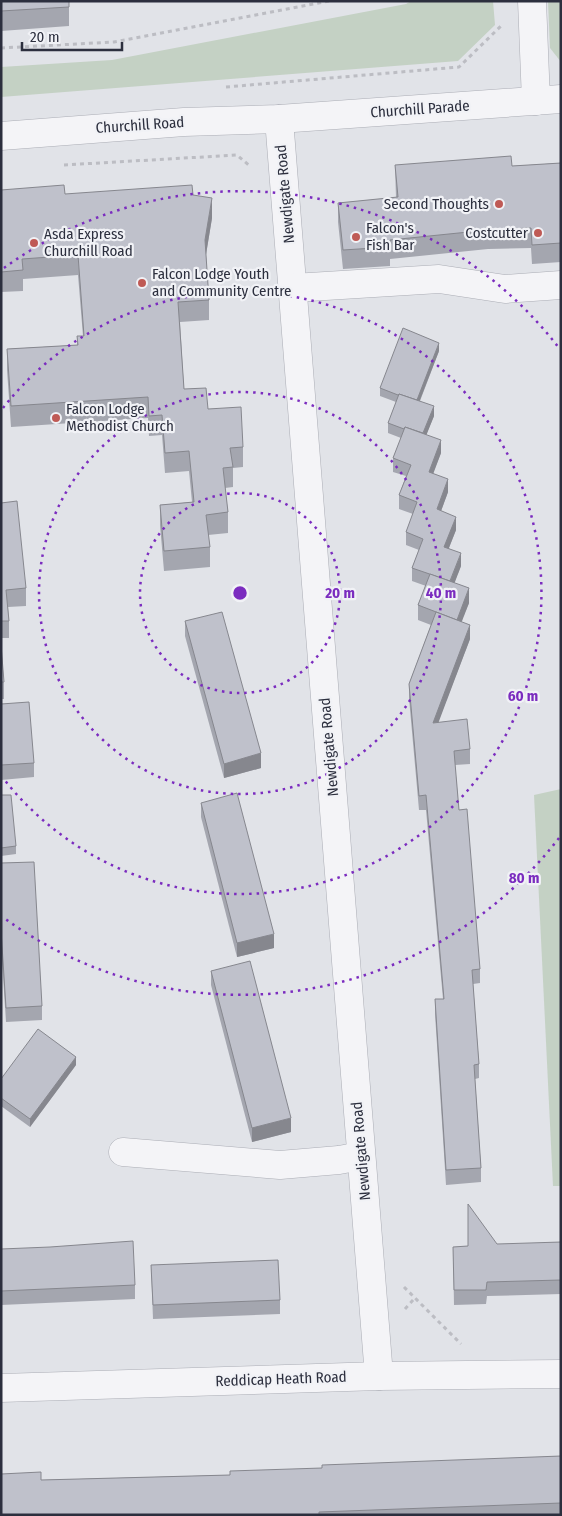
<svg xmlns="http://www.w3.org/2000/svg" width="562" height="1516" font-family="'Fira Sans Condensed',sans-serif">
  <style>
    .green { fill: #c4d1c4 }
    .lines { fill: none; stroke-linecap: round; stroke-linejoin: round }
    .minor-casing { stroke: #abadb5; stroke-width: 29 }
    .path { stroke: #bcbdc3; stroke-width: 3; stroke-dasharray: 4 4; stroke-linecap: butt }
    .minor { stroke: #f4f4f7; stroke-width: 28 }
    .wall { fill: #a4a6af }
    .shaded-wall { fill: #86878e }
    .building { fill: #bfc1cb; stroke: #86878e }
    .ring { fill: none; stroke: #7b2cbf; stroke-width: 2.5; stroke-dasharray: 2.5 5 }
    .poi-dot { fill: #bf5a55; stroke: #f1f2f6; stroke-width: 2 }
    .labels { text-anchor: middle; stroke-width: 4.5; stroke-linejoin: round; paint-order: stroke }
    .street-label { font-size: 15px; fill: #2c2f3e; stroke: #f1f2f6 }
    .poi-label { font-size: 15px; fill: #2c2f3e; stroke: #f1f2f6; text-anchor: start }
    .centre { fill: #7b2cbf; stroke: #f1f2f6; stroke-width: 2.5 }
    .ring-label { font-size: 15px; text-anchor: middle; font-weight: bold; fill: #7b2cbf; stroke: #f1f2f6; stroke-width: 4.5; stroke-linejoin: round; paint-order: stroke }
  </style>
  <rect width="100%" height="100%" fill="#e1e3e8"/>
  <g class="green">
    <polygon points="411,1 493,1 495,25 458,61 1,97 1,67 112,60 406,4"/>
    <polygon points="548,1 561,1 561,62 550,48"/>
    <polygon points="561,789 561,1186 553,1186 534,795"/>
  </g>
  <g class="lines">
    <defs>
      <g id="minor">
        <polyline points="532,1 536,101"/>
        <polyline points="279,119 379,1376"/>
        <polyline points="1,136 184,122 279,119 561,99"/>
        <polyline points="293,288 439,279 505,289 561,285"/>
        <polyline points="123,1152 280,1165 339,1160 361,1156"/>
        <polyline points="1,1388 379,1376 561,1374"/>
      </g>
    </defs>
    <use href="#minor" class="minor-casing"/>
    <g class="path">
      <polyline points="1,48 114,42 329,1"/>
      <polyline points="226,87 459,67 502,25"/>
      <polyline points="64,165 237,155 251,167"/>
      <polyline points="404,1287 461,1344"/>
      <polyline points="405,1309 414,1299"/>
    </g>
    <use href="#minor" class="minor"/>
  </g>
  <g class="wall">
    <polygon points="1,1 69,7 69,26 1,31"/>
    <polygon points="99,1 114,1 99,2"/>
    <polygon points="561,163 561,262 532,264 531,248 488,249 390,259 390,266 343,269 338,222 338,203 396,198 395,165 512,166"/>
    <polygon points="1,190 65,194 193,195 212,218 206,255 209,300 209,320 180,322 184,389 208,409 243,447 243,467 233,468 233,487 225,488 228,512 228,533 208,535 210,547 210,567 164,571 160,525 160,505 192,502 189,471 165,473 162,435 149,436 148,418 11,427 7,370 7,349 77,345 77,336 83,336 78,275 23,279 23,291 1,292"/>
    <polygon points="439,351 420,401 434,416 426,435 441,453 433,473 448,492 441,511 456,530 449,548 461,566 454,583 469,603 461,622 470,639 438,722 470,749 470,764 455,765 459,810 480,969 480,983 473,984 479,1064 479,1078 475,1079 481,1168 481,1182 446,1185 435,1014 435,999 443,999 426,810 419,810 409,698 409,684 431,625 418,620 418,605 426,586 412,581 412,568 419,550 406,545 406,532 413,514 399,509 399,495 406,476 393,472 393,458 401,438 388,433 388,423 396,402 380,396 380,388"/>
    <polygon points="1,503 26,588 26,606 8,607 9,621 9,638 1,638"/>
    <polygon points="185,621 261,768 224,778 185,636"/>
    <polygon points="1,645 4,682 4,699 1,699"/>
    <polygon points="1,704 34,763 34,777 1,780"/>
    <polygon points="1,795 16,846 16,854 1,856"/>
    <polygon points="201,803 274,948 237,957 201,817"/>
    <polygon points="1,863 42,1006 42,1020 6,1022 1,944"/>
    <polygon points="211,971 291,1132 252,1142 211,985"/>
    <polygon points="76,1065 30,1127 1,1106 1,1079"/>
    <polygon points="561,1242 561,1294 487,1296 486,1304 454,1305 453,1247"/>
    <polygon points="1,1249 135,1285 135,1299 1,1305"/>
    <polygon points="151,1265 280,1300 280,1314 153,1319"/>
    <polygon points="561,1456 561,1515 1,1515 41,1480 230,1475 322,1468"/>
  </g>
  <g class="shaded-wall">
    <polygon points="212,198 212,218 205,260 205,240"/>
    <polygon points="439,343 439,351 416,410 416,402"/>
    <polygon points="434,406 434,416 422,446 422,436"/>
    <polygon points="441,440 441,453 429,485 429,472"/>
    <polygon points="448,479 448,492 437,522 437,509"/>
    <polygon points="456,517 456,530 444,560 444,547"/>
    <polygon points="461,553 461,566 450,595 450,582"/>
    <polygon points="469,588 469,603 457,634 457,620"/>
    <polygon points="470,625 470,639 433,737 433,723"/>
    <polygon points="261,753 261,768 224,778 224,764"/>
    <polygon points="274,934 274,948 237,957 237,943"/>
    <polygon points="76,1057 76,1065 30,1127 30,1119"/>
    <polygon points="291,1118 291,1132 252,1142 252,1128"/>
  </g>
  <g class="building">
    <polygon points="1,1 69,1 69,7 1,11"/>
    <polygon points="511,156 512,166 561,163 561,243 532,245 531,228 488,230 390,240 390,247 343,250 338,203 398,197 395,165"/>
    <polygon points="64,185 65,194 192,185 193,195 212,198 205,240 209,300 178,302 184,389 206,388 208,409 241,407 243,447 230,448 233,467 223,468 228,512 206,515 210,547 164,551 160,505 194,502 189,451 165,453 162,415 149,416 148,397 11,406 7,349 78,345 77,336 84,336 78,255 22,259 23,270 1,272 1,190"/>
    <polygon points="403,328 439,343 417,400 399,394 398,395 380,388"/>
    <polygon points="399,394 434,406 423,433 405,427 404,429 388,423"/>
    <polygon points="405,427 441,440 429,472 448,479 437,509 456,517 444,547 461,553 450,581 412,568 423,539 406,532 417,502 399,495 411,465 393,458"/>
    <polygon points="17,501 26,588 6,590 9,621 1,621 1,503"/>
    <polygon points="430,574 469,588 457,620 418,605"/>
    <polygon points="222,612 261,753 224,764 185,621"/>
    <polygon points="436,612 470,625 433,723 467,719 470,749 454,751 459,810 467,809 480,969 472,970 479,1064 474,1065 481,1168 446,1170 435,999 444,999 426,795 419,796 409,684"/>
    <polygon points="1,645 4,682 1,682"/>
    <polygon points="29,702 34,763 1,765 1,704"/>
    <polygon points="237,793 274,934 237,943 201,803"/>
    <polygon points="1,795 11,795 16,846 1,848"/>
    <polygon points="34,862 42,1006 6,1008 1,930 1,863"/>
    <polygon points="250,961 291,1118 252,1128 211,971"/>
    <polygon points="38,1029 76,1057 30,1119 1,1098 1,1079"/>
    <polygon points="468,1204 497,1244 561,1242 561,1280 487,1282 486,1290 454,1290 453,1247 468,1246"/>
    <polygon points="133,1241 135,1285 1,1291 1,1249 50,1247"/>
    <polygon points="278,1260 280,1300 153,1305 151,1265"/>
    <polygon points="561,1456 561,1503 319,1512 319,1515 1,1515 1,1474 41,1472 41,1480 230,1475 230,1471 322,1468 322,1465"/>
  </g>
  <g class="ring">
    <circle cx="240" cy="593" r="100"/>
    <circle cx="240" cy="593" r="201"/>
    <path d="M3 408A301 301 0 1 1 3 778"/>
    <path d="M559 838A402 402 0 0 1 4 918M4 268A402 402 0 0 1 559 348"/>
  </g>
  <g class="poi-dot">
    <circle cx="499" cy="204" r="5"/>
    <circle cx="538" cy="233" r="5"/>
    <circle cx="356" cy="237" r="5"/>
    <circle cx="34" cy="243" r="5"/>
    <circle cx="142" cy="283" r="5"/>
    <circle cx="56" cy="418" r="5"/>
  </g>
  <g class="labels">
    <g class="street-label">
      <text transform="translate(420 109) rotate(-4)" y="5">Churchill Parade</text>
      <text transform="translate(140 125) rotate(-4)" y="5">Churchill Road</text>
      <text transform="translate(285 194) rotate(-95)" y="5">Newdigate Road</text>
      <text transform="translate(329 747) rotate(-95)" y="5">Newdigate Road</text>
      <text transform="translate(361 1151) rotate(-95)" y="5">Newdigate Road</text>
      <text transform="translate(281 1379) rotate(-2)" y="5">Reddicap Heath Road</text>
    </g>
    <g class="poi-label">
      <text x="489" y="209" text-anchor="end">Second Thoughts</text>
      <text x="366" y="233">Falcon's<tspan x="366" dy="17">Fish Bar</tspan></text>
      <text x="528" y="238" text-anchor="end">Costcutter</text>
      <text x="44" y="239">Asda Express<tspan x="44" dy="17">Churchill Road</tspan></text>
      <text x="152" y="279">Falcon Lodge Youth<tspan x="152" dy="17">and Community Centre</tspan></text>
      <text x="66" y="414">Falcon Lodge<tspan x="66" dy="17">Methodist Church</tspan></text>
    </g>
  </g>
  <circle cx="240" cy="593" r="8" class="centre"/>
  <g class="ring-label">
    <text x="340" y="598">20 m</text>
    <text x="441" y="598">40 m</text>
    <text x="523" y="701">60 m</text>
    <text x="524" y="883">80 m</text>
  </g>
  <rect width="562" height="1516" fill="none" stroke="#2c2f3e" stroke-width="5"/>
  <path d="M22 42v8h100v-8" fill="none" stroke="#2c2f3e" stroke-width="2.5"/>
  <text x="30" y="42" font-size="15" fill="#2c2f3e" stroke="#f1f2f6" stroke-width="4" paint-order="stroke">20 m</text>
</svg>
